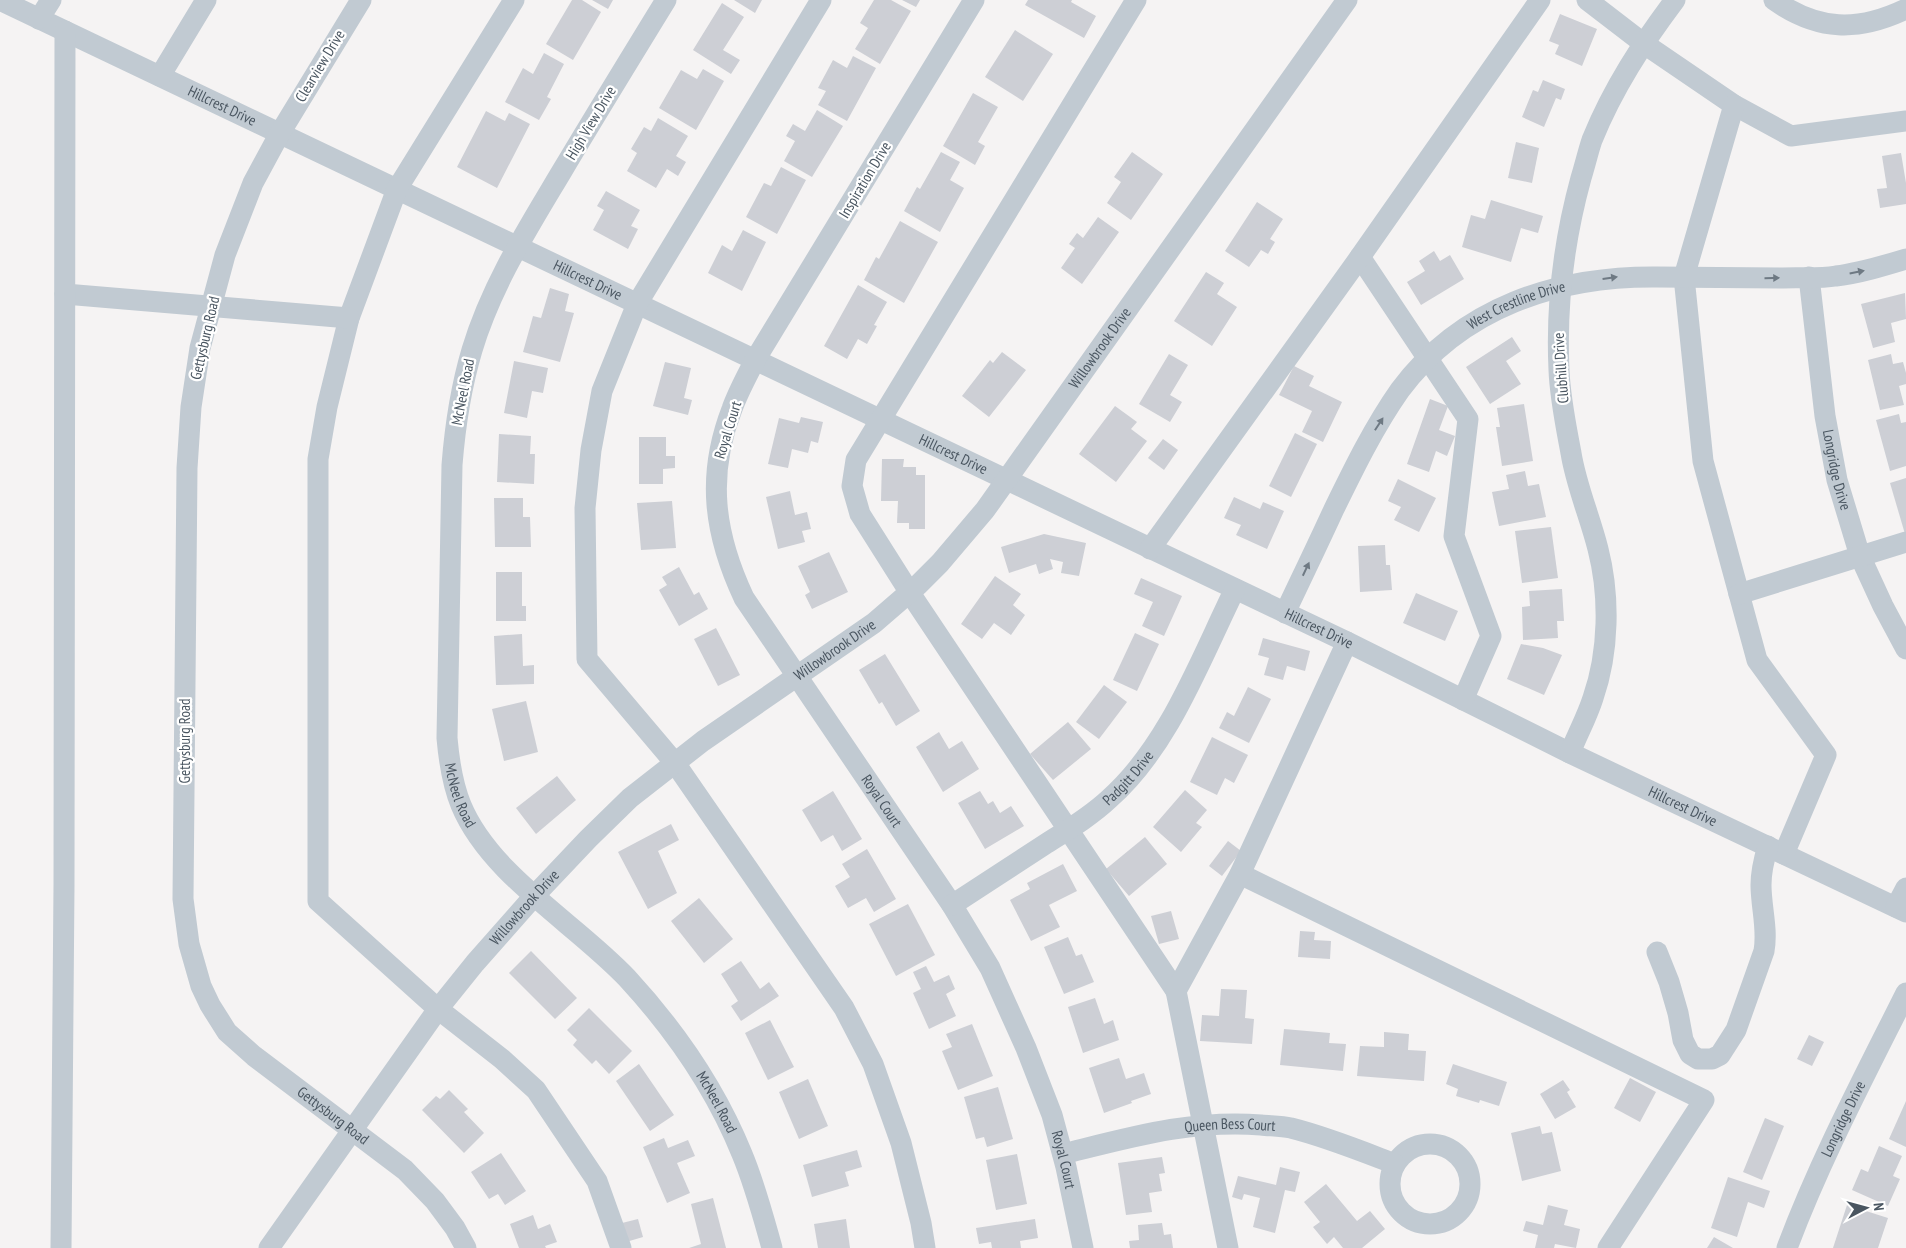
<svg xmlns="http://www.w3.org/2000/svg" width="1906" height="1248" font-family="'PT Sans Narrow',sans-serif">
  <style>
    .building { fill: #cdcfd5 }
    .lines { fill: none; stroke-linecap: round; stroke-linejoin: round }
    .minor { stroke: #c1cad2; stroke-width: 21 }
    .oneway { fill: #6e7983 }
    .labels { text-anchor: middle; stroke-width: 4.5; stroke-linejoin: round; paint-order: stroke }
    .street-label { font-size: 15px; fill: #4a5661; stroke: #fff }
  </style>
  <rect width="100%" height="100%" fill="#f5f3f3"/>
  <g class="building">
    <polygon points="572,0 582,0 601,12 573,60 546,44"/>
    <polygon points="592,0 613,0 608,9"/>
    <polygon points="734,0 762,0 755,13"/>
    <polygon points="874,0 891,0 911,11 880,64 855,49 868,28 860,23"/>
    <polygon points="902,0 920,0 916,7"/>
    <polygon points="1028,0 1072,0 1071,2 1096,16 1084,38 1025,5"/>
    <polygon points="722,3 744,17 723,50 740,60 731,74 693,50"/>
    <polygon points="1560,14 1597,29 1582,66 1555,54 1559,45 1549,41"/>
    <polygon points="1015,30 1053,54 1023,101 985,77"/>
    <polygon points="544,53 564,64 547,97 551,99 539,120 505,102 523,68 533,74"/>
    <polygon points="853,56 876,68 847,121 818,105 826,91 818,88 833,60 847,68"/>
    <polygon points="703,69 724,81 696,130 659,108 681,70 697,79"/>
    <polygon points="1543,80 1565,89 1561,100 1556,98 1544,127 1522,117 1533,90 1538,92"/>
    <polygon points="973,93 998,107 978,142 985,146 975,165 943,146"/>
    <polygon points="817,110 843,126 812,177 784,161 795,141 786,136 793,124 805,131"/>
    <polygon points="486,111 505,121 509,113 530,124 497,188 457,167"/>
    <polygon points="658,118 688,136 676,156 686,162 678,176 667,169 656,188 627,171 637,153 631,149 644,127 651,131"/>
    <polygon points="1516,142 1539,148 1532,183 1508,178"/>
    <polygon points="941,152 960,162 950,180 964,188 940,232 904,211 917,187 920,189"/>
    <polygon points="1132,152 1163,174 1131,220 1107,203 1121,182 1114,177"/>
    <polygon points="1901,153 1906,183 1906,204 1880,208 1877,189 1887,188 1882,156"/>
    <polygon points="781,167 806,180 777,234 746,217 764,183 771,186"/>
    <polygon points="606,191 640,210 631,226 638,229 628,249 593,230 604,210 597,206"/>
    <polygon points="1491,200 1543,216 1538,233 1521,228 1511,262 1462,247 1471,215 1485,219"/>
    <polygon points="1257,202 1283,219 1270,239 1275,242 1268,254 1261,250 1249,267 1225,251"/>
    <polygon points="1098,217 1119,232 1082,284 1061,268 1075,248 1069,244 1077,233 1083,238"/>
    <polygon points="900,221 938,242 904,303 864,280 876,257 879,259"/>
    <polygon points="743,230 766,242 742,291 708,273 722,245 732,251"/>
    <polygon points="1434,251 1440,261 1450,255 1464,279 1421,305 1407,282 1425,271 1419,261"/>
    <polygon points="1206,272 1224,283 1217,294 1237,307 1212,346 1174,321"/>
    <polygon points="858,285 887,302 874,325 877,326 867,344 858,339 847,359 824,346"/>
    <polygon points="550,288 569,294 565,311 574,313 560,362 523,352 533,316 541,318"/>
    <polygon points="1905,293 1906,319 1891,323 1895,342 1873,348 1861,304"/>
    <polygon points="1512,337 1521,351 1506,361 1521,384 1490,404 1466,367"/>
    <polygon points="1002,352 1026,370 989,417 962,396 990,360 993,363"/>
    <polygon points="1169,354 1188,365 1170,395 1182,402 1170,422 1139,404"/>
    <polygon points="1891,354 1893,364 1903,362 1906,373 1906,384 1899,386 1904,405 1880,410 1868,360"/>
    <polygon points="514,361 548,368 543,393 532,391 527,418 504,413"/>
    <polygon points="665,362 691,368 684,398 692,400 688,415 653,406"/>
    <polygon points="1294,366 1314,376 1309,386 1342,402 1323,442 1302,432 1312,411 1279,395"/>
    <polygon points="1430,399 1448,406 1439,430 1455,436 1447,456 1436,451 1429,472 1407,464"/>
    <polygon points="1524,404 1533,461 1502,466 1496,427 1500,427 1497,408"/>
    <polygon points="1115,406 1137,422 1131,429 1147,441 1116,482 1079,454"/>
    <polygon points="1899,414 1901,423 1906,422 1906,466 1890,471 1876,420"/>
    <polygon points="801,417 823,422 818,443 811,441 808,453 792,449 788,468 768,464 779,418 799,423"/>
    <polygon points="1295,433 1317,444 1291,497 1269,486"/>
    <polygon points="499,434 531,436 530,454 535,454 534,484 497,482"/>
    <polygon points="639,437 666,437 666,456 675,456 675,468 663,469 663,484 639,484"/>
    <polygon points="1163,439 1178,450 1164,470 1148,458"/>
    <polygon points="882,459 904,459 903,467 916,467 916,475 925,475 925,529 909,529 909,523 897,523 898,501 881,501"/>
    <polygon points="1525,471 1528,486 1539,484 1546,517 1499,526 1492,492 1509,489 1506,475"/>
    <polygon points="1906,478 1906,534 1905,534 1890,483"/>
    <polygon points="1398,479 1436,498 1419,532 1394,520 1401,507 1388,501"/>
    <polygon points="790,491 795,515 807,512 811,529 802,531 805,542 778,549 766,497"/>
    <polygon points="1234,497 1260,509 1263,502 1284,511 1267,549 1236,535 1241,525 1224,518"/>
    <polygon points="494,498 523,498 523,517 530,517 531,547 495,547"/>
    <polygon points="672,501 676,548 641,550 637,503"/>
    <polygon points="1551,527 1558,578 1522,583 1515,531"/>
    <polygon points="1044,534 1086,543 1079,576 1061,573 1063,562 1050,559 1053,569 1039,574 1036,564 1009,573 1001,547"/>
    <polygon points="1385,545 1386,565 1390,565 1392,590 1360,592 1358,546"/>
    <polygon points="829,552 848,592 812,609 805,595 810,592 798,566"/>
    <polygon points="679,567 694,595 699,592 708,609 679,626 659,590 667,585 662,577"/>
    <polygon points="496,572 522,572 522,606 526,606 526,621 496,621"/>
    <polygon points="995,576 1021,594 1013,605 1025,615 1011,635 994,623 982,639 961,624"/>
    <polygon points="1141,578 1182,596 1164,636 1142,626 1153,602 1134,594"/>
    <polygon points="1562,589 1564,621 1557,621 1558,638 1523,640 1522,607 1530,606 1529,591"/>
    <polygon points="1416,593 1458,611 1445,641 1403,623"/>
    <polygon points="716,628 740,675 718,686 694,639"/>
    <polygon points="1135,633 1159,644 1137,691 1113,680"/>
    <polygon points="522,634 523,666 534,665 534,684 496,685 494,636"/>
    <polygon points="1263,638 1310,651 1305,671 1287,666 1283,680 1264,675 1269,658 1258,655"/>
    <polygon points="1521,644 1543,648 1562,655 1544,695 1507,679"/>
    <polygon points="885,654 920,711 896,726 882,702 879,704 859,670"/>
    <polygon points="1104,685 1127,702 1099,739 1076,722"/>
    <polygon points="1248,687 1271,699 1249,743 1219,728 1227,712 1234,716"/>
    <polygon points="526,701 538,752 504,761 492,709"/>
    <polygon points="1068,722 1091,749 1053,780 1030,754"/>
    <polygon points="939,732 949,749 962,741 979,769 943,792 916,747"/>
    <polygon points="1212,737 1248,755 1234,783 1225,778 1217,795 1190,782"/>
    <polygon points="557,776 576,800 536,834 516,808"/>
    <polygon points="1185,790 1207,810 1196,823 1202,827 1181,852 1153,827"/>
    <polygon points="833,791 862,839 842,851 833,835 821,842 802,810"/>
    <polygon points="980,791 988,804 993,801 1000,813 1011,806 1024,826 985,849 958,803"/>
    <polygon points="671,824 679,840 658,851 677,893 648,909 618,852"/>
    <polygon points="1145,837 1167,864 1129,896 1106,869"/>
    <polygon points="1228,841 1241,851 1222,876 1209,866"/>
    <polygon points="867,849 896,899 874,912 866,898 848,908 835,886 850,877 842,864"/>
    <polygon points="1063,864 1077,891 1049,905 1060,927 1031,941 1010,900 1030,889 1027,883"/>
    <polygon points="699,898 733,939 704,963 671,921"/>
    <polygon points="908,904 935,955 896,976 869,924"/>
    <polygon points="1171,911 1179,939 1159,944 1151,916"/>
    <polygon points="1300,931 1315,932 1314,940 1331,941 1330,959 1298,957"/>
    <polygon points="1068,937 1076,956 1082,954 1094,982 1064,994 1044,947"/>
    <polygon points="531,951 577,998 555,1019 509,973"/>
    <polygon points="741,961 760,989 769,982 779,996 741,1021 731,1006 738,1001 721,974"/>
    <polygon points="926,966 934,982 949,975 955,989 946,994 956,1016 929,1029 913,993 921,989 913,972"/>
    <polygon points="1221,989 1247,990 1245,1018 1254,1019 1252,1044 1200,1041 1202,1015 1219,1016"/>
    <polygon points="1095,998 1104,1024 1113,1020 1119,1040 1083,1053 1068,1007"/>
    <polygon points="589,1008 632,1051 609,1074 596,1060 592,1064 573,1045 577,1040 567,1030"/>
    <polygon points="770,1020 794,1067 768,1080 745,1033"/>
    <polygon points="972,1024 993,1076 958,1090 942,1051 952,1047 946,1034"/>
    <polygon points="1284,1029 1330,1033 1329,1043 1346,1044 1343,1071 1280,1065"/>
    <polygon points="1384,1032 1409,1034 1408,1050 1426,1051 1424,1081 1357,1076 1360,1046 1384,1047"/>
    <polygon points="1809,1035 1824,1042 1812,1066 1797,1059"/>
    <polygon points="1119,1058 1126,1079 1144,1073 1151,1094 1131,1101 1132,1103 1104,1113 1089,1068"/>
    <polygon points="639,1064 674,1115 650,1131 616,1081"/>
    <polygon points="1453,1064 1507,1082 1499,1106 1480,1100 1479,1103 1456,1096 1458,1089 1446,1084"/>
    <polygon points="1630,1078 1656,1092 1640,1122 1614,1108"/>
    <polygon points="808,1079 828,1126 799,1139 779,1092"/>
    <polygon points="1563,1080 1570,1090 1567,1092 1576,1107 1555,1119 1540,1094"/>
    <polygon points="998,1087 1013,1139 987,1147 984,1137 976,1139 964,1097"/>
    <polygon points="449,1090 468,1109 464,1112 484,1133 464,1153 422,1110 436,1096 440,1099"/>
    <polygon points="1906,1101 1906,1147 1889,1139"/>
    <polygon points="1765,1118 1784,1126 1762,1180 1743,1172"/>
    <polygon points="1540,1126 1542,1134 1552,1132 1561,1171 1522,1181 1511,1133"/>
    <polygon points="664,1138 668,1148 688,1140 695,1156 677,1163 690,1193 667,1203 643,1147"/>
    <polygon points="1879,1146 1902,1156 1893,1176 1900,1179 1888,1206 1852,1190 1861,1169 1868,1172"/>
    <polygon points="857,1150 862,1167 845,1172 849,1186 812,1197 803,1165"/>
    <polygon points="501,1153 526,1191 505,1205 498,1194 489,1199 471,1172"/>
    <polygon points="1017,1154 1027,1204 996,1210 986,1160"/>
    <polygon points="1162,1157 1165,1173 1159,1174 1162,1191 1149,1193 1152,1212 1126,1215 1118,1163"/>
    <polygon points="1280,1167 1300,1172 1295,1192 1285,1190 1275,1233 1253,1227 1260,1198 1244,1194 1242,1200 1232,1197 1238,1176 1276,1185"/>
    <polygon points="1728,1177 1770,1191 1764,1208 1748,1202 1737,1237 1711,1228"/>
    <polygon points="1326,1184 1357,1221 1370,1211 1385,1229 1362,1248 1343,1248 1334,1237 1327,1244 1313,1227 1320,1222 1304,1202"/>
    <polygon points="713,1198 726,1248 689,1248 701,1244 691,1204"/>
    <polygon points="1548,1205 1568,1210 1564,1225 1580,1229 1576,1248 1555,1244 1554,1248 1535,1248 1538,1235 1523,1231 1526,1221 1543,1225"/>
    <polygon points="1847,1205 1888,1218 1878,1248 1833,1248"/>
    <polygon points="533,1215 538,1229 550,1224 557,1242 545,1246 546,1248 519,1248 510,1224"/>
    <polygon points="638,1219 643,1237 626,1242 622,1223"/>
    <polygon points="846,1219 850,1248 818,1248 814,1224"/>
    <polygon points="1035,1219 1038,1238 1020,1241 1021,1248 992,1248 991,1242 979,1244 976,1228"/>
    <polygon points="1162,1223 1164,1235 1171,1234 1173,1248 1130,1248 1129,1241 1139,1240 1138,1225"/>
    <polygon points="1714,1237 1733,1248 1707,1248"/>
  </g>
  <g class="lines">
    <g class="minor">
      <path id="s1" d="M0,0L1347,642L1570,753L1906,912"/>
      <path id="s2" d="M361,0L280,133L253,183L225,255L200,348L191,407L187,468L183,899L189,944L201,986L210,1005L227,1032L254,1056L405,1170L435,1201L455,1228L466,1248"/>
      <polyline points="514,0 397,189 349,318 327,407 318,459 318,901 438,1009 502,1059 536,1090 597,1181 621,1248"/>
      <path id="s3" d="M666,0C631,57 596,114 562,171C528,228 491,286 472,350C461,387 455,427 452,465L447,738C449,761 452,783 461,805C490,875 575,923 627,978C674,1029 716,1090 742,1154C755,1185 763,1216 772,1248"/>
      <polyline points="821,0 637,304 602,391 591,450 585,508 587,659 675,763 844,1008 873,1064 901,1143 921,1223 925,1248"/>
      <path id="s4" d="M974,0L755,360C747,376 738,392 732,409C706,476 714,534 744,598L952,905L990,968L1026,1048L1052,1115L1066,1167L1083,1248"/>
      <polyline points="1136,0 856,460 852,486 860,514 910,593 1176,991"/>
      <polyline points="1587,0 1643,43 1734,105 1791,136 1906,121"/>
      <path d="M1774,0C1818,31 1858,32 1906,9"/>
      <polyline points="39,19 51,0"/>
      <polyline points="160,76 206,0"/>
      <polyline points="1734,105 1684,277 1703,461 1757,660 1826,755 1784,854"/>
      <polyline points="1360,257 1468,419 1454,536 1491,636 1463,700"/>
      <path id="s5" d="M1809,277L1825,416L1837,480L1860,556L1883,606L1906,649"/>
      <polyline points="65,294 349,318"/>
      <polyline points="1150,549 1360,257 1540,0"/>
      <polyline points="1739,594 1906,542"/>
      <path id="s6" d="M1285,613C1301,579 1318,544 1334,509C1354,468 1374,427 1400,390C1462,307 1557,276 1657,277C1698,277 1739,278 1780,278C1799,277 1818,279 1836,276C1860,273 1883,266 1906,259"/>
      <path d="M1570,753C1577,735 1587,717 1593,698C1609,652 1610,596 1598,549C1590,517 1576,485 1571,453C1566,426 1560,398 1559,370C1556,306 1564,240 1581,178C1585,165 1588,152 1592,140C1613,88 1642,44 1675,0"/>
      <polyline points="1240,874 1704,1100 1608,1248"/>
      <path id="s7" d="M952,905C983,885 1013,865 1044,845C1066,831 1090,817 1109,799C1169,746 1200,660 1235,589"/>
      <polyline points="1896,907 1906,888"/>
      <path d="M1657,952L1669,982L1678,1013L1683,1040L1690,1054L1698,1059H1712L1720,1055L1736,1030L1764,951C1768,929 1761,907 1761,885C1761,872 1764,859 1768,846"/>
      <circle cx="1430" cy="1184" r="40"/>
      <path id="s8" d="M1063,1154C1128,1138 1193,1119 1261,1125C1270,1126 1281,1126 1291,1128C1327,1137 1361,1151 1395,1164"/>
      <polyline points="61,1248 64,885 65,31"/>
      <path id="s9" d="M269,1248L438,1009L475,963L535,895L588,839L630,798L703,741L874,623L918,585L940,563L985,510L1347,0"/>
      <polyline points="1228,1248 1176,991 1240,874 1347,642"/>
      <path id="s10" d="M1787,1248C1820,1160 1864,1077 1906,993"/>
    </g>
  </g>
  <defs><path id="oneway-solid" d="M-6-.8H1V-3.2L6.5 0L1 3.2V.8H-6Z" transform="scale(1.25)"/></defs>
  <g class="oneway">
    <use href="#oneway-solid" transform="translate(1857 272) rotate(-11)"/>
    <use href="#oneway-solid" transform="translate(1610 278) rotate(-8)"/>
    <use href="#oneway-solid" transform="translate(1772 278) rotate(-1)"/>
    <use href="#oneway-solid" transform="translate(1379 424) rotate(-57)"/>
    <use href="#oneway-solid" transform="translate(1306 569) rotate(-65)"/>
  </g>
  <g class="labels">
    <g class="street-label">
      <text transform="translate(320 66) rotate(-59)" y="5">Clearview Drive</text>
      <text dy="5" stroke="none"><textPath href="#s1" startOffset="246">Hillcrest Drive</textPath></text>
      <text transform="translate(591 123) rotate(-59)" y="5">High View Drive</text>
      <text transform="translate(865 180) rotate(-59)" y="5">Inspiration Drive</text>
      <text dy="5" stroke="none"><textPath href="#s1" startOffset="651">Hillcrest Drive</textPath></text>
      <text dy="5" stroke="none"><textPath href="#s6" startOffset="398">West Crestline Drive</textPath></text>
      <text transform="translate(205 338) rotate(-77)" y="5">Gettysburg Road</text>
      <text dy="5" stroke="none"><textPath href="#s9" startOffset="1236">Willowbrook Drive</textPath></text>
      <text transform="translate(1561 368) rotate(-94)" y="5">Clubhill Drive</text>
      <text transform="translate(463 392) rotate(-79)" y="5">McNeel Road</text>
      <text transform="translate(728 430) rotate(-73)" y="5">Royal Court</text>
      <text dy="5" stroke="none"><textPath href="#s1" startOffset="1056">Hillcrest Drive</textPath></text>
      <text dy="5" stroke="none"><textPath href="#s5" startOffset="195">Longridge Drive</textPath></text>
      <text dy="5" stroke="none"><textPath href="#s1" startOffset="1461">Hillcrest Drive</textPath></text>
      <text dy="5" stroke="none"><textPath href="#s9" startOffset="831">Willowbrook Drive</textPath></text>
      <text transform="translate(185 741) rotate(-90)" y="5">Gettysburg Road</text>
      <text dy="5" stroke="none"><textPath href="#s7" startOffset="218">Padgitt Drive</textPath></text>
      <text dy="5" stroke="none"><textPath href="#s3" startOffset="850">McNeel Road</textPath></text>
      <text dy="5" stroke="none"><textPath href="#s4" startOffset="916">Royal Court</textPath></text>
      <text dy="5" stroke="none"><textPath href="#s1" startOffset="1866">Hillcrest Drive</textPath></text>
      <text dy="5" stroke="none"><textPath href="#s9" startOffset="426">Willowbrook Drive</textPath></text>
      <text dy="5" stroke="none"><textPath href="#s3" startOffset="1255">McNeel Road</textPath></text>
      <text dy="5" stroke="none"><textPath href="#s2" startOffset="1215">Gettysburg Road</textPath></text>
      <text dy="5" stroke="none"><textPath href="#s10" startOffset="141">Longridge Drive</textPath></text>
      <text dy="5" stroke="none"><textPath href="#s8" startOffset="170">Queen Bess Court</textPath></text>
      <text dy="5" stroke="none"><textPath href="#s4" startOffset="1321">Royal Court</textPath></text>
    </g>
  </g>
  <g transform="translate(1866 1208) rotate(84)" stroke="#ffffff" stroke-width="4" paint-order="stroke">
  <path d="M0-4L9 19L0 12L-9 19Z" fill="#4a5661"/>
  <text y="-8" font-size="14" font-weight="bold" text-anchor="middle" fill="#4a5661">N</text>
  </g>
</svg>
